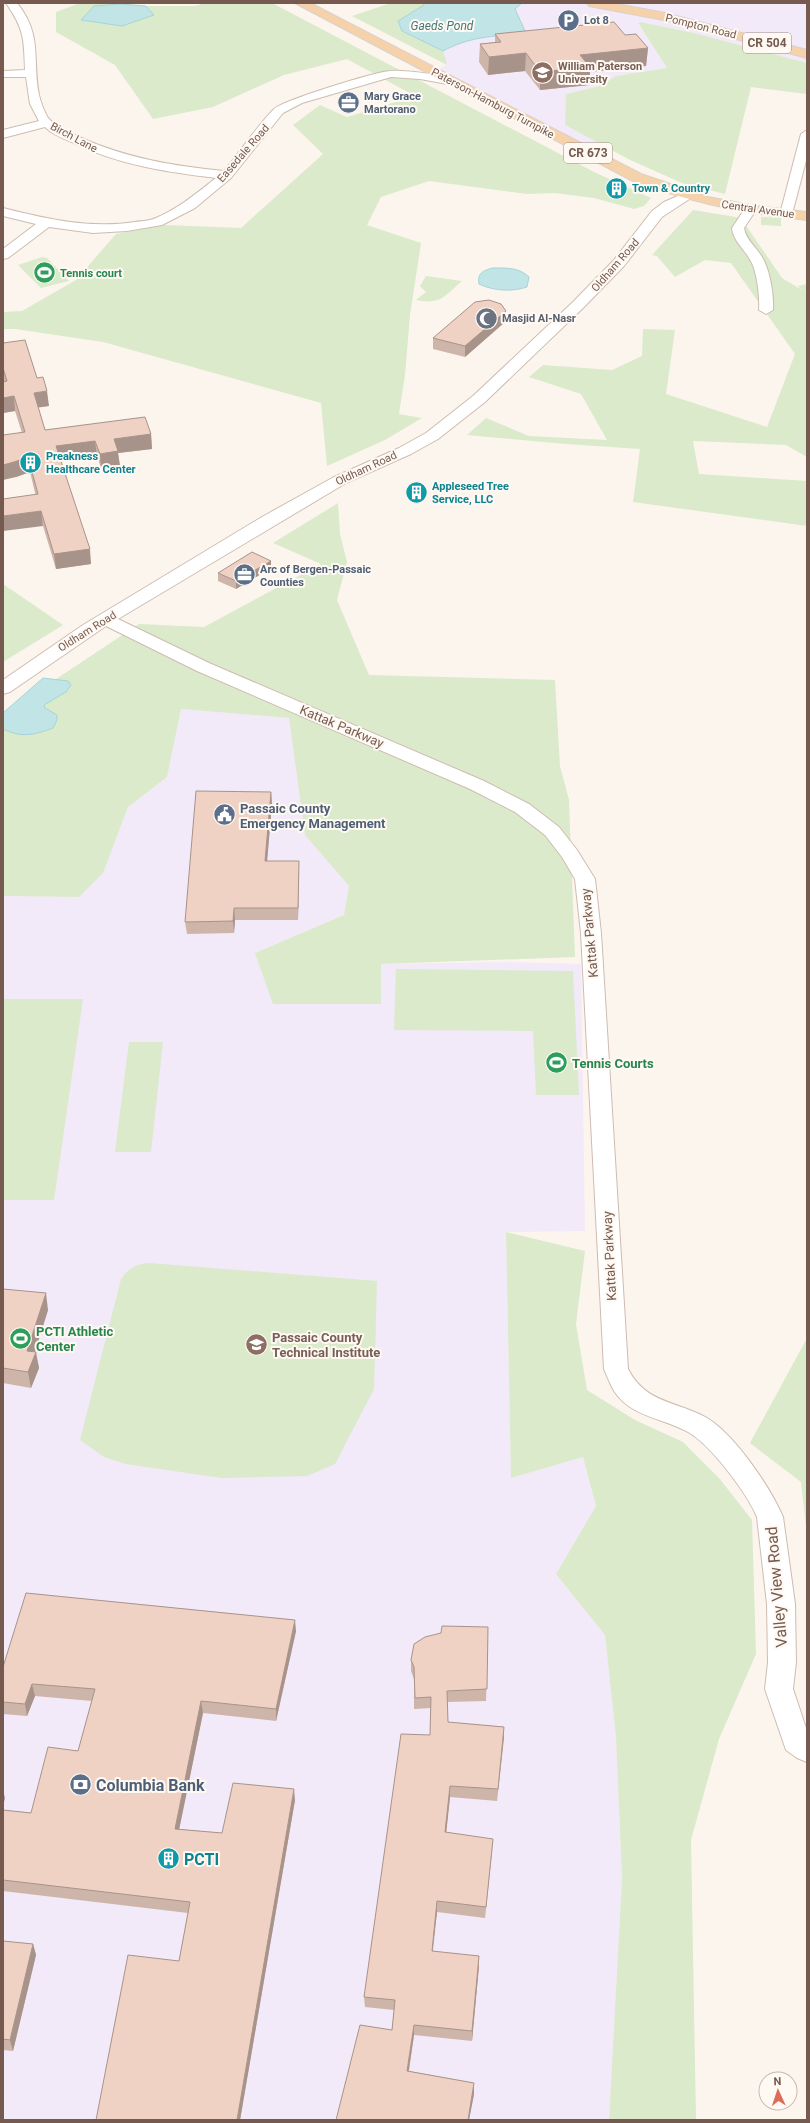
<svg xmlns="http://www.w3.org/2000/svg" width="810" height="2123" font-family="Roboto,sans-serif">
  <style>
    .education { fill: #f2e9f9 }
    .green { fill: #daeacb }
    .water { fill: #c1e4e6; stroke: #a8d4d7 }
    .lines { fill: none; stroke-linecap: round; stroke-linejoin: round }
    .minor-casing { stroke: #cebcb1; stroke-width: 2 }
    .tertiary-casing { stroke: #cebcb1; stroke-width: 2 }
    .primary-casing { stroke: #d9d1ce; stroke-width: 2 }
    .minor { fill: #fff; fill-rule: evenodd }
    .tertiary { fill: #fff; fill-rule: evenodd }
    .primary { fill: #f6d2aa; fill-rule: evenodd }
    .wall { fill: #ceb5a9 }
    .shaded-wall { fill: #a8938a }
    .building { fill: #f0d2c5; stroke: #a8938a }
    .labels { text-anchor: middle; stroke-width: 4; stroke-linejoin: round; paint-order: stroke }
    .far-service-label { font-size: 11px; font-weight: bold; fill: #4e5e75; stroke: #fef9f3; text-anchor: start }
    .far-street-label { font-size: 11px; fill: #775a4f; stroke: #fef9f3 }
    .far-education-label { font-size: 11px; font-weight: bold; fill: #785e54; stroke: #fef9f3; text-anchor: start }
    .far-culture-label { font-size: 11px; font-weight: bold; fill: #0d838f; stroke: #fef9f3; text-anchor: start }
    .far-leisure-label { font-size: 11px; font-weight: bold; fill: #27864d; stroke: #fef9f3; text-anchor: start }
    .far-worship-label { font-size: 11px; font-weight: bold; fill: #5b616d; stroke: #fef9f3; text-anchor: start }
    .far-water-label { font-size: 12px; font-style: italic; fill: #43777b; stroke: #fef9f3 }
    .shield { fill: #fef9f3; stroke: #a08a80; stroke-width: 1 }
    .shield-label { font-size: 12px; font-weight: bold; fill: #775a4f }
    .street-label { font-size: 13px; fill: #775a4f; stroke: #fef9f3 }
    .service-label { font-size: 13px; font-weight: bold; fill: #4e5e75; stroke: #fef9f3; text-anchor: start }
    .leisure-label { font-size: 13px; font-weight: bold; fill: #27864d; stroke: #fef9f3; text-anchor: start }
    .education-label { font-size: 13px; font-weight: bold; fill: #785e54; stroke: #fef9f3; text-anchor: start }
    .near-street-label { font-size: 16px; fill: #775a4f; stroke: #fef9f3 }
    .near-service-label { font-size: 16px; font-weight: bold; fill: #4e5e75; stroke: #fef9f3; text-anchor: start }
    .near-culture-label { font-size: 16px; font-weight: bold; fill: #0d838f; stroke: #fef9f3; text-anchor: start }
  </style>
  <rect width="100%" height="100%" fill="#fcf5ed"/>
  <g class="education">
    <polygon points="423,3 807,3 807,63 694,33 640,22 638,24 667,68 616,76 600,86 566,94 565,125 598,143 584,147 438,69 447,65 402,31"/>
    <polygon points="181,709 289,718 305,835 349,886 344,915 255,953 380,964 510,962 581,964 585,1231 506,1232 511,1478 583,1457 596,1506 556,1574 605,1635 616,1737 622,1879 609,2120 3,2120 3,896 79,897 103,873 128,807 167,777"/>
  </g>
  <g class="green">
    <polygon points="80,3 120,4 94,6 81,20 95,21 153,15 146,6 195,6 205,3 272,3 594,172 651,198 644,206 634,209 594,198 555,193 527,194 429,181 381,197 367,225 421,243 410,315 405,375 399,414 422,418 385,440 327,466 321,403 103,342 15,329 3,329 3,312 22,311 76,280 116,234 165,225 241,228 323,154 293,125 320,105 347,117 415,96 347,59 284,75 213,107 153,119 115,65 56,32 56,12"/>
    <polygon points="391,3 423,3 424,5 398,21 402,31 443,51 447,65 352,16"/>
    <polygon points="640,22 694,33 807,63 807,94 751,87 725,194 682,183 630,160 565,125 566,94 600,86 616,76 667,68 638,23"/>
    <polygon points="693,210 748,219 745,224 782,278 802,290 798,286 807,284 807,457 786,445 693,441 699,474 807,481 807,526 633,502 640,449 566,444 467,435 486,418 529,436 607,440 581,394 529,377 543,365 612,370 642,356 643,329 675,330 666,394 767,427 795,354 731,263 705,260 675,277 657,256 652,255"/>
    <polygon points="761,217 781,218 781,226 761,225"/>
    <polygon points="42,257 47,258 69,281 41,288 18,265"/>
    <path d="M426,276L462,281C445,296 440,305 416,300L426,292L420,286Z"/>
    <polygon points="338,503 340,534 347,562 337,600 369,675 555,680 560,766 569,800 575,957 381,964 381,1004 273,1004 255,953 344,915 349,886 305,835 289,718 181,709 167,777 128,807 103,873 79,897 3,896 3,720 29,697 139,624 204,627 321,564 273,543"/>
    <polygon points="3,584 63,625 3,662"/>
    <polygon points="396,969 573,971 579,1095 536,1095 533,1031 394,1030"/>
    <polygon points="3,999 83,999 54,1200 3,1200"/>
    <polygon points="129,1042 163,1042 151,1152 115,1152"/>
    <polygon points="506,1232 585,1251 576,1324 587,1390 635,1420 683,1442 719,1478 752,1520 756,1654 719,1739 691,1840 696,2120 609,2120 622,1879 616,1737 605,1635 556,1574 596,1506 583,1457 511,1478"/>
    <path d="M149,1263L377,1281L374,1389L335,1464L307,1476L222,1478L125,1464L104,1457L80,1440L121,1279C129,1268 136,1264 149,1263Z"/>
    <polygon points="807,1338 807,1536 801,1482 750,1443"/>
  </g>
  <g class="water">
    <path d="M423,3H522L515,9L525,31L521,34C492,36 469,37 443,51L402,31L398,21L424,5Z"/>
    <polygon points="120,4 146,6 154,15 122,26 81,20 94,6"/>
    <path d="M492,268C505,268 519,267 529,277L527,287C513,292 493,291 479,284C477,273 483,271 492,268Z"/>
    <path d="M43,678L68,681L71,685L66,692L44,705L45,708L57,715V720L53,728C35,735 21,738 3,729V713Z"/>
  </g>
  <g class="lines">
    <defs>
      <g id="minor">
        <path d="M6,3H17C43,35 32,59 39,95C41,103 44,111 48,118C56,127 68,132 79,137C126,158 173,166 224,171C239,153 258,125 274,109C284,100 375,72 390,71C401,70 453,75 459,82L453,85L420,79L391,77L302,103L283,113L231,178L195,208L162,225L127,231L93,233L49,227L8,258L3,259V249L36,224L3,216V208C47,219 90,229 135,222C142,221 150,221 156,218C179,208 197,193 216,178C167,172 119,165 74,143C64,139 53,135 45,127L3,138V130L39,121L30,104L26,77H3V71L25,70C24,38 24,29 6,3Z"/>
        <polygon points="807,130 807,157 792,214 790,217 782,217 780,214 801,134"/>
        <path d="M750,206L756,210L744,228C746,240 756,247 762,257C770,270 774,296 773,310L766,314L759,310C760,296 757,269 749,258C743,248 733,240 732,228L746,207Z"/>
      </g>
      <path id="tertiary" d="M687,192L692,193L694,196L662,217L624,266L583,308L485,402L438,439L411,454L346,483L118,619L209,663L484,781L529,804L559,827L577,850L595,879L601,933L628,1369C646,1404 677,1401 707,1418C735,1435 770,1487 783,1517L795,1604L796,1662L793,1689L807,1731V1762L797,1758L786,1750L765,1689L768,1662L767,1604L757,1517C747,1493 711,1445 688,1432C663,1418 631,1417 614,1391C610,1384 607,1376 604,1369L581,933L575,879L562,857L545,835L515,812L470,789L197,671L106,626L10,692L3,694V680L83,625L262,517L334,477L399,448L426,433L473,396L573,302L614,260L652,211L664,202Z"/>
      <g id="primary">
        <path d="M295,3H310L641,174L708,197L756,206L807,212V220C746,214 688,202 631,180Z"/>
        <polygon points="587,3 611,3 665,13 807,50 807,58 664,20 589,6"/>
      </g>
    </defs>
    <use href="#minor" class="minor-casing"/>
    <use href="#tertiary" class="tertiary-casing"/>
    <use href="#primary" class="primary-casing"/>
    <use href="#minor" class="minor"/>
    <use href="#tertiary" class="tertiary"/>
    <use href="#primary" class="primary"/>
  </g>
  <g class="wall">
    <polygon points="495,34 625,35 648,48 646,66 590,72 589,85 540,90 525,71 488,75 479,62 480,44 495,42"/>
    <polygon points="505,322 465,357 433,349 433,338"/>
    <polygon points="3,343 37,378 49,406 38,407 45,430 151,434 152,449 118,453 120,466 101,468 97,456 61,461 91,564 56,569 43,526 30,472 16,477 22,433 15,411 3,413 3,382 4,382 3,377"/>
    <polygon points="271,568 236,589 218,581 218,573"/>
    <polygon points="271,792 272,804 267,861 299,861 299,873 298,920 235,920 234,933 187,934 185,922"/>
    <polygon points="3,1289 48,1310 35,1352 39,1368 31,1388 3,1383"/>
    <polygon points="488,1627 486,1701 447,1702 448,1722 504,1727 497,1801 450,1797 446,1833 492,1851 485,1918 437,1912 433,1951 479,1966 472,2041 414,2035 409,2071 474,2083 474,2094 469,2120 336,2120 392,2030 394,2010 365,2007 364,1997 430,1735 431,1708 414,1709 414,1679 411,1671 411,1660"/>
    <polygon points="296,1631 276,1721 203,1713 179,1829 222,1833 295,1800 240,2120 96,2120 179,1961 188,1913 3,1891 3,1810 31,1813 78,1751 92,1701 35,1696 27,1716 3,1714 3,1667"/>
    <polygon points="3,1941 33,1944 36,1955 13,2051 3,2050"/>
  </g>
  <g class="shaded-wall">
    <polygon points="648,48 646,66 590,72 589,85 540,90 540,72 580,55"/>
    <polygon points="526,53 525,71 488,75 489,57"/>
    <polygon points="506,311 505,322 465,357 465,346"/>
    <polygon points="47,391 49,406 35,408 34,393"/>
    <polygon points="14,396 15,411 3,413 3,398"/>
    <polygon points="151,434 152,449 118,453 120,466 101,468 100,454 114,439"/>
    <polygon points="95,441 97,456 58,461 56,446"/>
    <polygon points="28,457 30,472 16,477 3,480 3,465"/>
    <polygon points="41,511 43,526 3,531 3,516"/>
    <polygon points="90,549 91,564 56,569 54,554"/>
    <polygon points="271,561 271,568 236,589 236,581"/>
    <polygon points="271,792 272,804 266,873 265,861"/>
    <polygon points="299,861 299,873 298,920 298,908"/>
    <polygon points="234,908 235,920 234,933 233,921"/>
    <polygon points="46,1293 48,1310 30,1367 27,1351"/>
    <polygon points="36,1352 39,1368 31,1388 28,1372"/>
    <polygon points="295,1620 296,1631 276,1721 276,1709"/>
    <polygon points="32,1684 35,1696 27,1716 25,1704"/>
    <polygon points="201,1701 203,1713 177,1840 175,1829"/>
    <polygon points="504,1727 504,1738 497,1801 498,1789"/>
    <polygon points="450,1786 450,1797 445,1844 445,1832"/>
    <polygon points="294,1789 295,1800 240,2120 237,2120"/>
    <polygon points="3,1790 5,1798 3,1806"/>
    <polygon points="493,1839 492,1851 485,1918 486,1907"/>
    <polygon points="437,1901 437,1912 431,1962 432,1951"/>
    <polygon points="33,1944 36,1955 13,2051 10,2040"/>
    <polygon points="479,1956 479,1966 472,2041 472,2031"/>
    <polygon points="414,2025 414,2035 407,2081 407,2071"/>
    <polygon points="474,2083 474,2094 469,2120 468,2120"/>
  </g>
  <g class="building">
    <polygon points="614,22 625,35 636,34 648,48 580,55 590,67 540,72 526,53 489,57 480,44 501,42 495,34"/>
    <polygon points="489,300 501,304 506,311 465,346 433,338 475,302"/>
    <polygon points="25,340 37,378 43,377 47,391 34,393 45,430 145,417 151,434 114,439 118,451 100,454 95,441 56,446 90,549 54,554 41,511 3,516 3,499 38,494 28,457 14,462 3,465 3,435 25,432 14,396 3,398 3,382 7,381 3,368 3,343"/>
    <polygon points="252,552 271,561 236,581 218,573"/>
    <polygon points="196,791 271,792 265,861 299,861 298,908 234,908 233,921 185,922"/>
    <polygon points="3,1289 46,1293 27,1351 36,1352 28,1372 3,1368"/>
    <polygon points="26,1593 295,1620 276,1709 201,1701 175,1829 222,1833 233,1783 294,1789 237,2120 96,2120 128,1955 179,1961 190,1902 3,1880 3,1810 31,1813 48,1747 78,1751 95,1689 32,1684 25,1704 3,1702 3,1667"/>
    <polygon points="442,1626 488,1627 487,1689 447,1691 448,1722 504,1727 498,1789 450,1786 445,1832 493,1839 486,1907 437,1901 432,1951 479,1956 472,2031 414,2025 407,2071 474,2083 468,2120 336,2120 360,2025 392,2030 395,2000 364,1997 401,1734 430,1735 431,1697 415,1698 414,1667 411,1660 414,1644 425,1637 441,1633"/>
    <polygon points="3,1941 33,1944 10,2040 3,2039"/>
  </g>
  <defs>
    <symbol id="parking-disc" viewBox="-11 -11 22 22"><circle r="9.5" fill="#5c6f8a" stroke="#fef9f3"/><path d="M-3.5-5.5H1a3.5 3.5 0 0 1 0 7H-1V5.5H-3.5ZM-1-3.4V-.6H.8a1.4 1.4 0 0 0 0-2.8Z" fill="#fff"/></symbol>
    <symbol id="university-disc" viewBox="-11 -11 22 22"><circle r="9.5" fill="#8d6e63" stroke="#fef9f3"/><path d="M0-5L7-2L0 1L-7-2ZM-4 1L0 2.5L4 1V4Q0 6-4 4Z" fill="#fff"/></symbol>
    <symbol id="office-disc" viewBox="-11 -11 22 22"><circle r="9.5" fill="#5c6f8a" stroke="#fef9f3"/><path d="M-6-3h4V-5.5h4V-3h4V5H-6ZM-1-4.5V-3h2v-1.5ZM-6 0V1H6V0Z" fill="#fff"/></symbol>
    <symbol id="building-disc" viewBox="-11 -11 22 22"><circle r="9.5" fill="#0f9aa8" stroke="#fef9f3"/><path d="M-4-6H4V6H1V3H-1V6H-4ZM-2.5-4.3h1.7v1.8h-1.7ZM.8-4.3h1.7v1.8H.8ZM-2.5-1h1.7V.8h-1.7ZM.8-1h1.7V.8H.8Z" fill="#fff"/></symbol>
    <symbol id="stadium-disc" viewBox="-11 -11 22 22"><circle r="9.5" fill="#2e9e5b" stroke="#fef9f3"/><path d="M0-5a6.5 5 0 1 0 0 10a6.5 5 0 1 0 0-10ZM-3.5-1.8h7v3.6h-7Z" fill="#fff"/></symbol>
    <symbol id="mosque-disc" viewBox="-11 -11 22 22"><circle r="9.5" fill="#6b7280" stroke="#fef9f3"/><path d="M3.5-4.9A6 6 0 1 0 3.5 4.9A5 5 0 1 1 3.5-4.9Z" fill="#fff"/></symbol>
    <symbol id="civic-disc" viewBox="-11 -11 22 22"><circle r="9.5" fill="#5c6f8a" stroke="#fef9f3"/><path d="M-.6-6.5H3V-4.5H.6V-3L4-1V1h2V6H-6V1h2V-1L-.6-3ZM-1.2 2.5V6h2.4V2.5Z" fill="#fff"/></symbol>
    <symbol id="school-disc" viewBox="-11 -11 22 22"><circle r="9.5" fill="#8d6e63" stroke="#fef9f3"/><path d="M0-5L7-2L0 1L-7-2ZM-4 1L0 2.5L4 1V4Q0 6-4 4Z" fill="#fff"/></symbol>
    <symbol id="bank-disc" viewBox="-11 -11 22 22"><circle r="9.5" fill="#5c6f8a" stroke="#fef9f3"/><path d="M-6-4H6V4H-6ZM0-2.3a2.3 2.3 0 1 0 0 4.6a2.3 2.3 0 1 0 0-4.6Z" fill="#fff"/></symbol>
  </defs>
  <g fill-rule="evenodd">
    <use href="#parking-disc" x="556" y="8" width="25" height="25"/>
    <use href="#university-disc" x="530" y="60" width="25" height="25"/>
    <use href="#office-disc" x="336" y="90" width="25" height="25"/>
    <use href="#building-disc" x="604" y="176" width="25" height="25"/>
    <use href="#stadium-disc" x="32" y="260" width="25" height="25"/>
    <use href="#mosque-disc" x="474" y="306" width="25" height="25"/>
    <use href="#building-disc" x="18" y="450" width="25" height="25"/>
    <use href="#building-disc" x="404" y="480" width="25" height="25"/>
    <use href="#office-disc" x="232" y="562" width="25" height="25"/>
    <use href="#civic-disc" x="212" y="802" width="25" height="25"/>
    <use href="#stadium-disc" x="544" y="1050" width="25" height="25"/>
    <use href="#stadium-disc" x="8" y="1326" width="25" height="25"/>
    <use href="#school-disc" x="244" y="1332" width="25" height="25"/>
    <use href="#bank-disc" x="68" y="1772" width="25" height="25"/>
    <use href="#building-disc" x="156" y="1846" width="25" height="25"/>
  </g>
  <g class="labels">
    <g class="far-service-label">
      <text x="584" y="24">Lot 8</text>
      <text x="364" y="100">Mary Grace<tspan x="364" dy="13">Martorano</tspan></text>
      <text x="260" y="573">Arc of Bergen-Passaic<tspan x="260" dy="13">Counties</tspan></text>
    </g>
    <g class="far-street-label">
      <text transform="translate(701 26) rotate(14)" y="4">Pompton Road</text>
      <text transform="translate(493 103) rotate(28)" y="4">Paterson-Hamburg Turnpike</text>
      <text transform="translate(74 137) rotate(28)" y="4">Birch Lane</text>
      <text transform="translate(243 153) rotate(-49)" y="4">Easedale Road</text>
      <text transform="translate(758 209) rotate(8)" y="4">Central Avenue</text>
      <text transform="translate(615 265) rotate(-49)" y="4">Oldham Road</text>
      <text transform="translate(366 468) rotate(-25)" y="4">Oldham Road</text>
      <text transform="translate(87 631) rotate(-32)" y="4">Oldham Road</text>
    </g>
    <g class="far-education-label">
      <text x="558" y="70">William Paterson<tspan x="558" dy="13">University</tspan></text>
    </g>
    <g class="far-culture-label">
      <text x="632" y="192">Town &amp; Country</text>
      <text x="46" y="460">Preakness<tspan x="46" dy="13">Healthcare Center</tspan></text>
      <text x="432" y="490">Appleseed Tree<tspan x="432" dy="13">Service, LLC</tspan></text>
    </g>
    <g class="far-leisure-label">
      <text x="60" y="277">Tennis court</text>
    </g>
    <g class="far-worship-label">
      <text x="502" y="322">Masjid Al-Nasr</text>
    </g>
    <g class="far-water-label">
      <text x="442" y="30">Gaeds Pond</text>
    </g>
    <g class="shield">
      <rect x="743" y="33" width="48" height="20" rx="3"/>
      <rect x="564" y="143" width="48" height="20" rx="3"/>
    </g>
    <g class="shield-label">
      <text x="767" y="47">CR 504</text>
      <text x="588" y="157">CR 673</text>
    </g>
    <g class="street-label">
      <text transform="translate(342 726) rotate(23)" y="5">Kattak Parkway</text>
      <text transform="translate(589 933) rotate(-95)" y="5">Kattak Parkway</text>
      <text transform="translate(609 1256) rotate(-93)" y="5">Kattak Parkway</text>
    </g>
    <g class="service-label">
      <text x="240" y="813">Passaic County<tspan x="240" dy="15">Emergency Management</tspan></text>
    </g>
    <g class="leisure-label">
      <text x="572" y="1068">Tennis Courts</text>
      <text x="36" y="1336">PCTI Athletic<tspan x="36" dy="15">Center</tspan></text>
    </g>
    <g class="education-label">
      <text x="272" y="1342">Passaic County<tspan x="272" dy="15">Technical Institute</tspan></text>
    </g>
    <g class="near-street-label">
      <text transform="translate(776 1587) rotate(-95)" y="6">Valley View Road</text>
    </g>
    <g class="near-service-label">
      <text x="96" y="1791">Columbia Bank</text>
    </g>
    <g class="near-culture-label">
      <text x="184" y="1865">PCTI</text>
    </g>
  </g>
  <rect width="810" height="2123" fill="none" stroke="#775a4f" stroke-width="8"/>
  <g transform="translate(778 2091) rotate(357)"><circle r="19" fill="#fef9f3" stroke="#c8b9b1"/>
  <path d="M0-3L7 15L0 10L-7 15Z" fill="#df6a59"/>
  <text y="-6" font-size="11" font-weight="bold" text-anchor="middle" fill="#775a4f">N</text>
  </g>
</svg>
